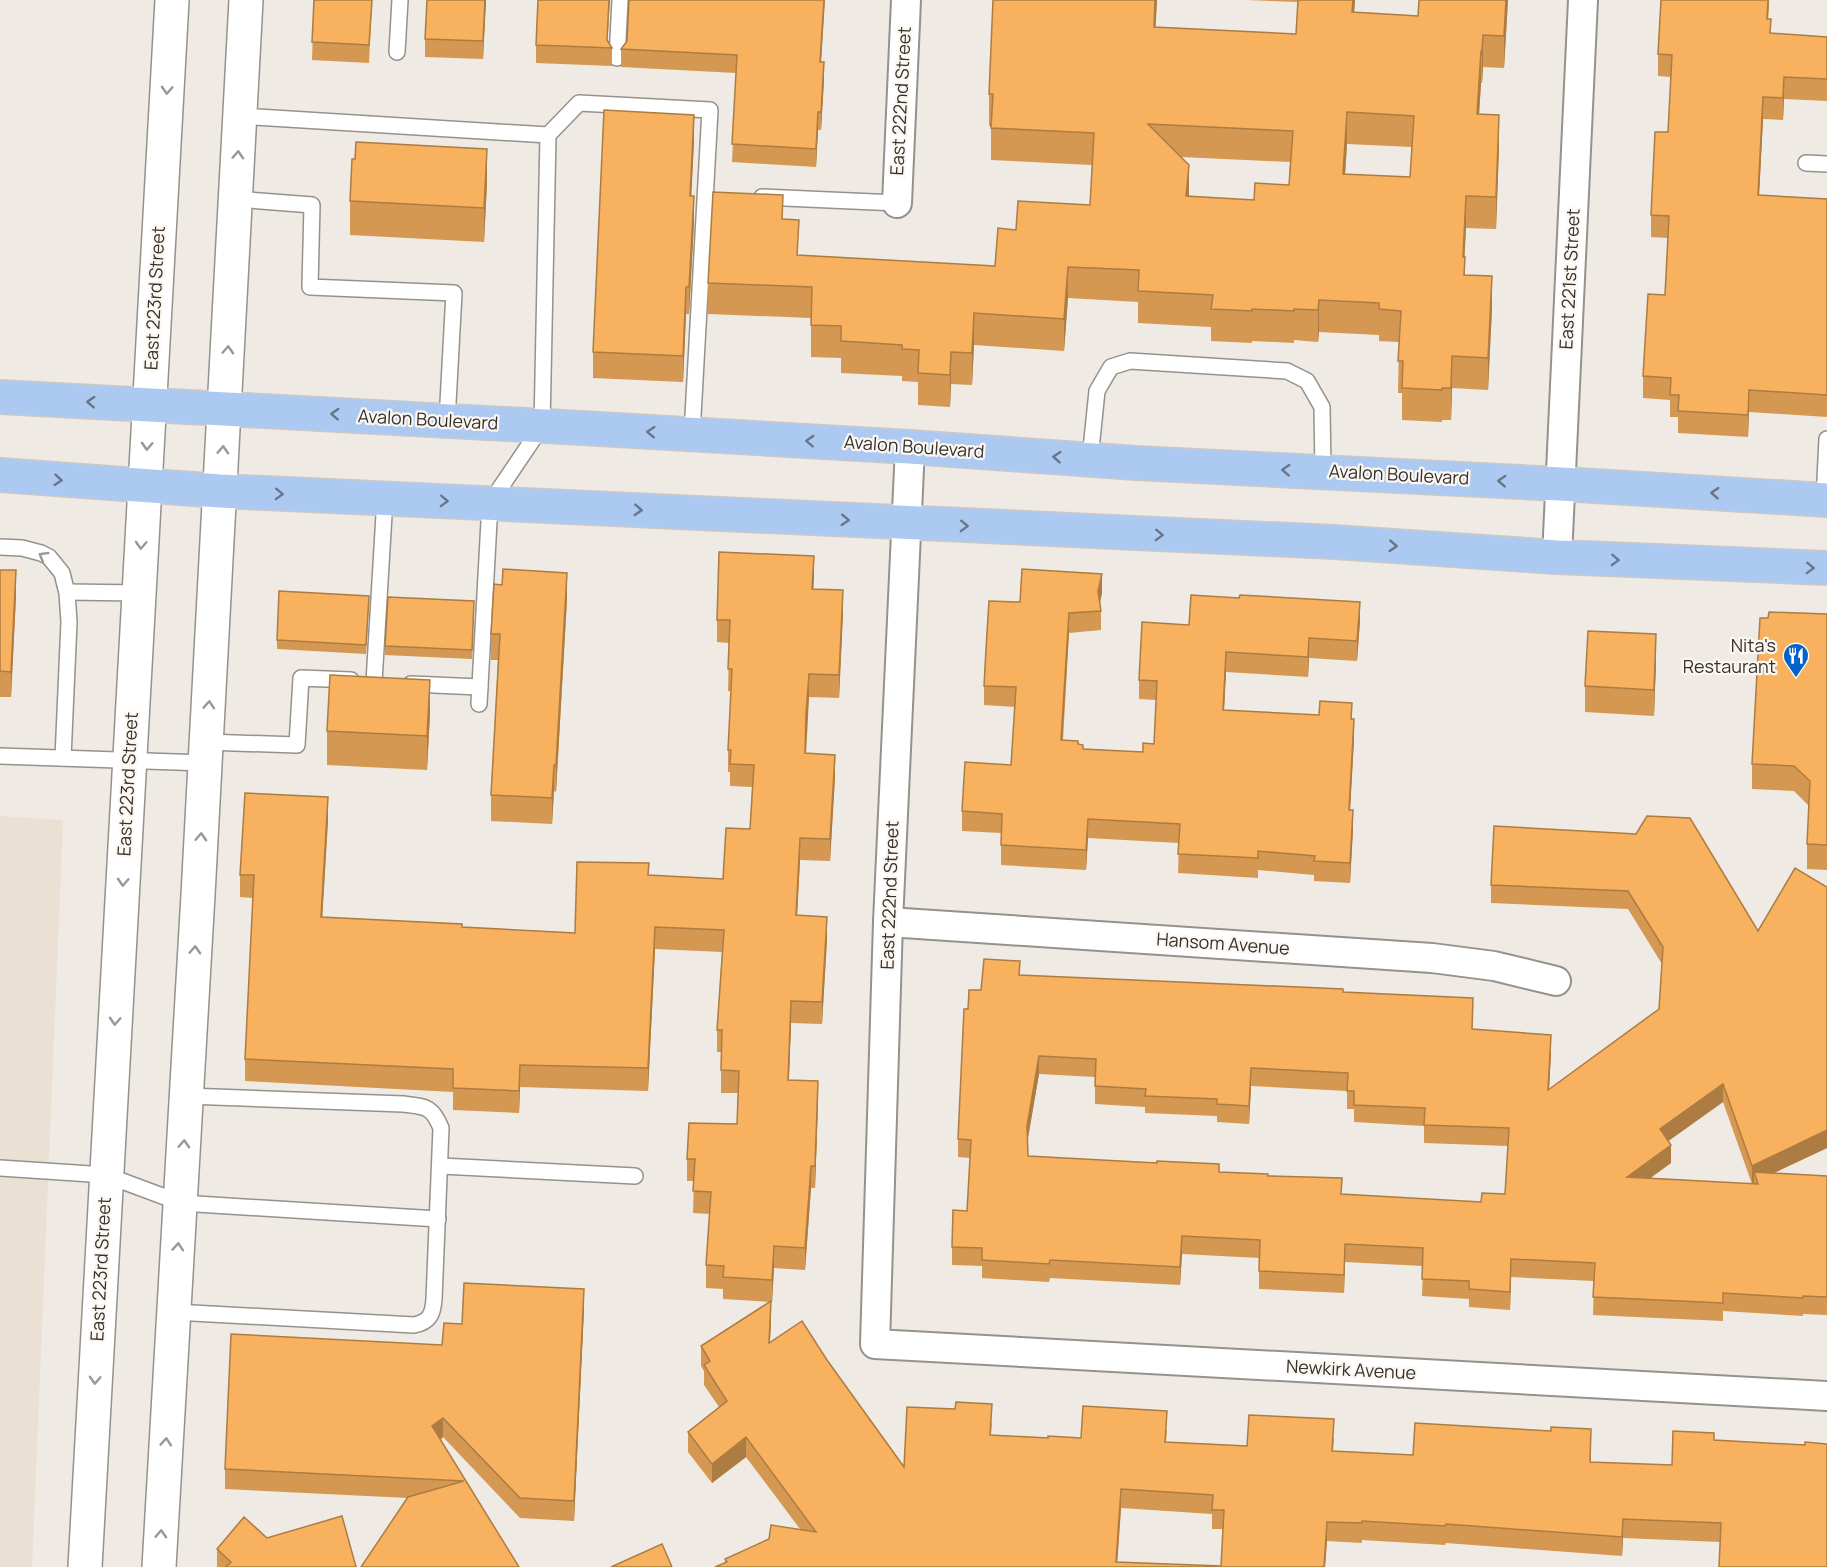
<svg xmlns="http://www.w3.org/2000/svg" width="1827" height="1567" font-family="Manrope,sans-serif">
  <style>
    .built { fill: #ebe0d4 }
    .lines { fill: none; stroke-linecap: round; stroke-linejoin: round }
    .service-casing { stroke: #96918b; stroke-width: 18 }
    .minor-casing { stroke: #96918b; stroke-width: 32 }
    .secondary-casing { stroke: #96918b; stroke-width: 36 }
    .primary-casing { stroke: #cac9c9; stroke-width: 36 }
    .service { stroke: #fff; stroke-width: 15 }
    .minor { stroke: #fff; stroke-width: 28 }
    .secondary { stroke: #fff; stroke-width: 33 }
    .primary { stroke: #acc9f2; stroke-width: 33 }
    .wall { fill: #d49852; fill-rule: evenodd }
    .shaded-wall { fill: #ad7c42 }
    .building { fill: #f7b15f; stroke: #ad7c42; stroke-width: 1.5; fill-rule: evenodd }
    .oneway { stroke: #9a9897 }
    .oneway2 { stroke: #6a7587 }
    .labels { text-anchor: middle; stroke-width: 4.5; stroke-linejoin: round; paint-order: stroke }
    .street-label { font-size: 18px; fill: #34312f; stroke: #fdf7f1 }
    .poi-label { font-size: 18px; fill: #34312f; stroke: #fdf7f1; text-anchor: end }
  </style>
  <rect width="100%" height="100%" fill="#efeae4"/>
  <polygon class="built" points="0,816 63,820 32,1567 0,1567"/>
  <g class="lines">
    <defs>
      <g id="service">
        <polyline points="397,52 400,0"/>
        <polyline points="617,58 620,0"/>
        <polyline points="240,116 548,135 579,103 710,110 692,434"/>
        <polyline points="1806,163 1827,164"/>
        <polyline points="762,197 897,203"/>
        <polyline points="236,199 312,205 310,287 454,293 447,421"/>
        <polyline points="1090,459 1097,391 1111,367 1130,361 1287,371 1307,381 1322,407 1323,472"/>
        <polyline points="1824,499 1827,439"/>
        <polyline points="0,547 22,548 41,553 49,557 62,573 67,593 69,622 63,758"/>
        <polyline points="67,592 139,593"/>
        <polyline points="374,682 385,498"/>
        <polyline points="411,684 480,687"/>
        <polyline points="479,704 490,503 542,426 548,135"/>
        <polyline points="206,742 297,745 301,678 351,680"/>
        <polyline points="0,756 205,763"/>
        <polyline points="441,1166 635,1176"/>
        <polyline points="0,1168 106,1175 181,1203 438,1219"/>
        <path d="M174,1312L414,1325C429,1322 433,1315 434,1299L441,1128C432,1106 426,1107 403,1104L187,1096"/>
      </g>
      <g id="minor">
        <polyline points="897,203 906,0"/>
        <polyline points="910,447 888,922 875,1344 1827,1396"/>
        <polyline points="1557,557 1583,0"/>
        <polyline points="888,922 1432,958 1494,966 1556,981"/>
      </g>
      <g id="secondary">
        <polyline points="85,1567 172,0"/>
        <polyline points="159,1567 198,895 246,0"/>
      </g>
      <g id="primary">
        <polyline points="0,397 582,428 910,447 1136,463 1561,484 1827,500"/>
        <polyline points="0,475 220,491 1334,542 1557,557 1827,568"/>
      </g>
    </defs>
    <use href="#service" class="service-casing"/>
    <use href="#minor" class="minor-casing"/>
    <use href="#secondary" class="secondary-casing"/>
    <use href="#primary" class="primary-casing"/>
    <use href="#service" class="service"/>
    <use href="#minor" class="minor"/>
    <use href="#secondary" class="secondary"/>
    <use href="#primary" class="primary"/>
  </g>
  <g class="wall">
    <polygon points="314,0 372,0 369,63 312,60"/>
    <polygon points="486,0 483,59 425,57 425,39"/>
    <path d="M993,0H1157L1155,27L1296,34L1298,2L1247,0H1355L1354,13L1418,16L1419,0H1508L1504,68L1483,67L1482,83H1481L1479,114L1499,147L1496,229L1466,228L1464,257L1465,275L1492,308L1488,390L1452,388L1451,420H1442V422L1402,420V393H1398L1399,342L1379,341V335L1319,332L1318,342L1294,340V343L1252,341V343L1211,341V327L1138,323V302L1068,298L1064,351L974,345L972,385L951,384L950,407L918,405V382L902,381V376L841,373V358L811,357V318L708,314V283L783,219L798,255L995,266L1016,230L1090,205L1092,165L991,160V126H989V94ZM1347,144L1412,147L1410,177L1345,174ZM1181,157L1290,162L1289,185L1254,200L1189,196Z"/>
    <polygon points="1769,0 1768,19 1771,33 1827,37 1827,101 1784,99 1783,120 1763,119 1759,195 1827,199 1827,417 1749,412 1748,437 1678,433 1678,417 1670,417 1670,400 1643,398 1643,376 1665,295 1668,238 1651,237 1651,215 1668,132 1671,77 1658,76 1658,54"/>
    <polygon points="608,41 612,48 612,66 536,63 536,45"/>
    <polygon points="627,41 821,62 824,80 821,130 818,130 816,167 732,162 736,73 621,67 621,49"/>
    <polygon points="694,141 691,196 694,223 689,314 686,314 683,382 593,378 593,352"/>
    <polygon points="487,183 484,242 350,235 350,201"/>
    <polygon points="0,570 16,596 11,697 0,697"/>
    <path d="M814,578L813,589L843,613L839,698L809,697L806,735L805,753L835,777L830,861L800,860L797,915L827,939L822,1024L791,1023L789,1080L818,1104L815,1188H811L805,1270L774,1268L772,1302H771L770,1342L827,1360L904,1467L992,1423L991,1435L1048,1438H1081L1167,1430L1166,1442L1247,1446L1334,1438L1333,1451L1413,1455L1591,1448V1462L1672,1465L1714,1440L1805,1445L1827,1444L1720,1542L1623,1538L1622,1556L1446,1543L1445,1545L1362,1540V1543L1327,1541L1325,1567L725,1562V1559L800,1529L746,1457L712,1483L688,1452V1432L719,1407L704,1385V1371L701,1366V1346L770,1302L723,1299V1289L706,1288V1265L710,1214L693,1213L694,1181H687V1159L737,1124L738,1093H721V1052H717V1030L722,952L655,949L648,1091L520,1087L519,1113L453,1110V1092L245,1081V1059L253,898L240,897V875L328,820L322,917L462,927L575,933L649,876L723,879L750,829L752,787L730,786V772H728V750L731,691H728L729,643L717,642V620ZM1121,1508L1212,1514V1529H1223L1221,1566L1117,1562Z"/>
    <polygon points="1102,593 1100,603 1101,611 1101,630 1069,633 1063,741 1078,744 1083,749 1143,752 1154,744 1156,700 1139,699 1139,680 1189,625 1360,621 1357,661 1309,658 1308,677 1226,672 1224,710 1352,719 1354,739 1350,810 1353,829 1350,883 1314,881 1314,875 1258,870 1258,878 1178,873 1179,843 1088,838 1086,870 1001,865 1001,833 962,831 962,811 1011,765 1015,707 984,705 984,686 1020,602"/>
    <polygon points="567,599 556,792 554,791 552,824 491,821 491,795 498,660 491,660 491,634"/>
    <polygon points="369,605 366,654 277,649 277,640"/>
    <polygon points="474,610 472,659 385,655 385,646"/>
    <polygon points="1827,614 1827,870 1807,869 1807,844 1809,806 1794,791 1752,789 1752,764"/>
    <polygon points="1656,661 1654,716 1585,712 1585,686"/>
    <polygon points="430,714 427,770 327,765 327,731"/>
    <path d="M1636,834L1827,1148L1774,1173L1827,1176V1315L1803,1314V1316L1723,1311V1321L1593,1315L1594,1281L1511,1277L1510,1310L1469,1307V1299L1422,1296L1423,1266L1345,1262L1344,1293L1259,1289V1258L1182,1254L1180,1285L1050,1278L1049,1282L982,1278V1266L952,1265V1247L967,1211L970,1158L958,1157V1139L968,1009L981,990L1020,975L1343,992L1473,1016L1472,1029L1551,1053L1549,1090L1659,1009L1662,964L1628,909L1491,903V885ZM1039,1074L1095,1077V1104L1145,1107V1113L1217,1116V1122L1249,1124L1251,1086L1347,1091V1109H1354V1122L1424,1126V1143L1508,1146L1505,1194L1481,1202L1342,1195L1268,1176L1028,1156L1027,1142ZM1723,1102L1752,1184L1754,1183V1184L1650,1178L1671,1163L1668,1141Z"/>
    <polygon points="584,1309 574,1521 520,1518 443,1437 441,1440 519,1567 408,1498 225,1489 225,1469 442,1345 462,1324"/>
    <polygon points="267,1538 356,1567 217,1567 217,1549"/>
  </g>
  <g class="shaded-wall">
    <polygon points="485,0 486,0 483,59 483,41"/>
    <polygon points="609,0 610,0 607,48"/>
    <polygon points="824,0 825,0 820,80 820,62"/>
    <polygon points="1155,0 1157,0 1154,59 1154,27"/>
    <polygon points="1353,0 1355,0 1352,44 1352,12"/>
    <polygon points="1506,0 1508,0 1504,68 1504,36"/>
    <polygon points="1768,0 1769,0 1767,41 1767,19"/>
    <polygon points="1483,35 1483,67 1482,83 1482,51"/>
    <polygon points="1481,51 1481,83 1477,146 1477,114"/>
    <polygon points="824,62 824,80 821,130 821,112"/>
    <polygon points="1784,77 1784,99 1783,120 1783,98"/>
    <polygon points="1763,97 1763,119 1758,217 1758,195"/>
    <polygon points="818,112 818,130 816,167 816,149"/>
    <polygon points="1347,112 1347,144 1343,206 1343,174"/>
    <polygon points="694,115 694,141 690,222 690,196"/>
    <polygon points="1499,115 1499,147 1496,229 1496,197"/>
    <polygon points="487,149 487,183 484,242 484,208"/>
    <polygon points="1189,165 1189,197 1186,196"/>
    <polygon points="694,196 694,223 689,314 689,287"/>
    <polygon points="1466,196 1466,228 1463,289 1463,257"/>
    <polygon points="1068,267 1068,298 1064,351 1064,319"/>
    <polygon points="1492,276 1492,308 1488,390 1488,358"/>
    <polygon points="686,287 686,314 683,382 683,356"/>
    <polygon points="1319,300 1319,332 1318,342 1318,310"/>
    <polygon points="974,313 974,345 972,385 972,353"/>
    <polygon points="951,352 951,384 950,407 950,375"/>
    <polygon points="1452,356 1452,388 1451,420 1451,388"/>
    <polygon points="1749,390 1749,412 1748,437 1748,415"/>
    <polygon points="814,556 814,578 812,611 812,589"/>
    <polygon points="16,570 16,596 11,697 11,672"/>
    <polygon points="567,573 567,599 556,792 556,765"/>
    <polygon points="1102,574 1102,593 1098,610 1098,591"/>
    <polygon points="843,590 843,613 839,698 839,675"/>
    <polygon points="1360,602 1360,621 1357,661 1357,641"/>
    <polygon points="1069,613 1069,633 1061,760 1061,740"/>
    <polygon points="1656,634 1656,661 1654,716 1654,690"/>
    <polygon points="1309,638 1309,658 1308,677 1308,657"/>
    <polygon points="1226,652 1226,672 1223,730 1223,710"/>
    <polygon points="809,674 809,697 805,775 806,713"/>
    <polygon points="430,680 430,714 427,770 427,736"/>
    <polygon points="1354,719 1354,739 1349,829 1349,810"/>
    <polygon points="835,755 835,777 830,861 830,839"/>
    <polygon points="554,765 554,791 552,824 552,798"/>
    <polygon points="328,797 328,820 321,939 321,917"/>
    <polygon points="1353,810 1353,829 1350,883 1350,863"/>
    <polygon points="1088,819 1088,838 1086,870 1086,850"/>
    <polygon points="800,838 800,860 796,938 796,915"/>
    <polygon points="827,917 827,939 822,1024 822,1002"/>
    <polygon points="655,927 655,949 648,1091 648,1068"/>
    <polygon points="791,1001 791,1023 788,1102 788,1080"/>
    <polygon points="1551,1035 1551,1053 1548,1108 1548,1090"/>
    <polygon points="1039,1056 1039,1074 1027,1144 1027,1126"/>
    <polygon points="520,1065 520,1087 519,1113 519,1091"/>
    <polygon points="1251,1068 1251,1086 1249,1124 1249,1106"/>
    <polygon points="818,1081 818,1104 815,1188 815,1166"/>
    <polygon points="1723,1084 1723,1102 1660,1147 1660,1129"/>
    <polygon points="1827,1130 1827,1148 1757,1181 1754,1172 1754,1183 1752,1184 1752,1166"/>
    <polygon points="1671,1145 1671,1163 1627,1195 1627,1177"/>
    <polygon points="811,1166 811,1188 805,1270 805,1248"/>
    <polygon points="1182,1236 1182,1254 1180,1285 1180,1267"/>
    <polygon points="1345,1244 1345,1262 1344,1293 1344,1275"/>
    <polygon points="774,1246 774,1268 772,1302 772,1280"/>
    <polygon points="1511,1259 1511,1277 1510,1310 1510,1292"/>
    <polygon points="584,1289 584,1309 574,1521 574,1501"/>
    <polygon points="771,1301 771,1320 769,1362 769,1343"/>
    <polygon points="443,1418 443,1437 432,1446 432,1426"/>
    <polygon points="746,1437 746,1457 712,1483 712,1464"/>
    <polygon points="1121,1489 1121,1508 1117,1567 1116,1567"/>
    <polygon points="1623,1519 1623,1538 1622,1556 1622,1537"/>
    <polygon points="1327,1522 1327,1541 1325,1567 1324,1567"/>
  </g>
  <g class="building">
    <polygon points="314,0 372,0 369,45 312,42"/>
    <polygon points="427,0 485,0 483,41 425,39"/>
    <polygon points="538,0 609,0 607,40 612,48 536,45"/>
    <polygon points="629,0 824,0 820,62 824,62 821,112 818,112 816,149 732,144 737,55 621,49 627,41"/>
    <path d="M993,0H1155L1154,27L1296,34L1298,0H1353L1352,12L1418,16L1419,0H1506L1504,36L1483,35L1482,51H1481L1477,114L1499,115L1496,197L1466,196L1463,257H1465L1464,275L1492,276L1488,358L1452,356L1451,388H1442V390L1402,388L1403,361H1398L1401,311L1379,309V303L1319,300L1318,310L1294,309V311L1252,309V311L1211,309L1213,295L1138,291L1139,270L1068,267L1064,319L974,313L972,353L951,352L950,375L918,373L919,350L902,349V345L841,341V326L811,325L812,287L708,283L713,192L783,195L782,219L799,220L797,255L995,266L998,228L1016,230L1018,201L1090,205L1094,133L991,128L993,94H989ZM1347,112L1414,116L1410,177L1343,174ZM1148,124L1293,131L1289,185L1255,183L1254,200L1186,196L1189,165Z"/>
    <polygon points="1661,0 1768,0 1767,19 1771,19 1770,33 1827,37 1827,79 1784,77 1783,98 1763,97 1758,195 1827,199 1827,395 1749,390 1748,415 1678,411 1679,395 1670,395 1671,378 1643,376 1648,294 1665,295 1669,216 1651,215 1655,132 1668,132 1672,55 1658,54"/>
    <polygon points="604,110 694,115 690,196 694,196 689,287 686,287 683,356 593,352"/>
    <polygon points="356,142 487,149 484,208 350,201 352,159 355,159"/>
    <polygon points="719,552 814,556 812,589 843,590 839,675 809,674 806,713 805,753 835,755 830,839 800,838 796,915 827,917 822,1002 791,1001 788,1080 818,1081 815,1166 811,1166 805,1248 774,1246 772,1280 723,1277 724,1266 706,1265 711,1192 693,1191 695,1159 687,1159 689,1123 737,1124 739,1071 721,1070 722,1030 717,1030 724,930 655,927 648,1068 520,1065 519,1091 453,1088 453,1069 245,1059 254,875 240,875 245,793 328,797 321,917 462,924 462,927 575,933 577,862 649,863 648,875 723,879 726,828 750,829 754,765 730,764 731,750 728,750 732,669 728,669 730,620 717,620"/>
    <polygon points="503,569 567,573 556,765 554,765 552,798 491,795 500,634 491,634 494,584 502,585"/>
    <polygon points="1022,569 1102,574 1098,591 1101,611 1069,613 1061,740 1078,741 1078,744 1083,745 1083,749 1143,752 1143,743 1154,744 1157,681 1139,680 1142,622 1189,625 1191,595 1239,598 1240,595 1360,602 1357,641 1309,638 1308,657 1226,652 1223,710 1319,715 1320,701 1352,703 1351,719 1354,719 1349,810 1353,810 1350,863 1314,861 1315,856 1258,851 1258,858 1178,854 1180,824 1088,819 1086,850 1001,845 1002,814 962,811 965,762 1011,765 1016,687 984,686 986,649 989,601 1020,602"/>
    <polygon points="0,570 16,570 11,672 0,671"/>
    <polygon points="279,591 369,596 366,645 277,640"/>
    <polygon points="388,597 474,601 472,650 385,646"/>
    <polygon points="1769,612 1827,614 1827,845 1807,844 1810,781 1794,766 1752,764 1760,618 1768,618"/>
    <polygon points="1588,631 1656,634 1654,690 1585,686"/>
    <polygon points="330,675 430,680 427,736 327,731"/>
    <path d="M1647,816L1690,818L1758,931L1795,868L1827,887V1130L1752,1166L1723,1084L1660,1129L1671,1145L1627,1177L1758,1184L1754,1172L1827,1176V1297L1803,1296V1298L1723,1293V1303L1593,1297L1595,1263L1511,1259L1510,1292L1469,1289V1281L1422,1279L1423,1248L1345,1244L1344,1275L1259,1271L1260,1240L1182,1236L1180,1267L1050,1260L1049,1264L982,1260V1248L952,1247L953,1210L967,1211L971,1140L958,1139L964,1009H968L969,990H981L984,959L1020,961L1019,975L1343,989V992L1473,998L1472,1029L1551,1035L1548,1090L1659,1009L1663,947L1628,891L1491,885L1494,826L1636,834ZM1039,1056L1096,1059L1095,1086L1146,1089L1145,1096L1217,1099V1104L1249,1106L1251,1068L1348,1073L1347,1091H1354V1105L1425,1108L1424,1125L1509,1128L1505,1194L1482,1193L1481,1202L1341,1194L1342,1178L1268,1176V1174L1219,1172V1164L1157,1161V1163L1028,1156L1027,1126Z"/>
    <polygon points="464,1283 584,1289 574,1501 520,1498 443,1418 432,1426 519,1567 361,1567 408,1497 464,1481 225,1469 231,1334 442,1345 444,1323 462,1324"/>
    <path d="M771,1301L769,1343L802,1321L827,1360L904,1467L907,1407L955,1409L956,1402L992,1404L990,1435L1048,1438V1436L1081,1438L1083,1406L1167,1411L1165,1442L1247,1446L1249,1415L1334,1419L1332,1451L1413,1455L1415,1423L1551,1431V1427L1591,1429L1590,1462L1672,1465L1673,1431L1714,1433V1440L1805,1445V1442L1827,1444V1567H1719L1721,1523L1623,1519L1622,1537L1446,1524L1445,1526L1362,1521V1523L1327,1522L1324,1567H715L727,1562L725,1559L769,1539L771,1525L816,1532L746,1437L712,1464L688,1432L727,1401L704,1365L710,1361L701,1346ZM1121,1489L1213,1495L1212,1510H1224L1221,1566L1116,1562Z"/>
    <polygon points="342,1516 356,1567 226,1567 231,1562 217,1549 244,1517 267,1538"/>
    <polygon points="662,1544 672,1567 611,1567"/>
  </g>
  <defs><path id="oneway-chevron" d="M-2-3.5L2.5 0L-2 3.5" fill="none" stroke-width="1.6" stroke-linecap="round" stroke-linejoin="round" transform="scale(1.5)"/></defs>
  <g class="oneway">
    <use href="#oneway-chevron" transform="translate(167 90) rotate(93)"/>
    <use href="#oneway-chevron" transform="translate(238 155) rotate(-87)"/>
    <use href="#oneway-chevron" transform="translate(228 350) rotate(-87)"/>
    <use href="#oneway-chevron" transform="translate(147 446) rotate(93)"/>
    <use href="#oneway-chevron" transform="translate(223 450) rotate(-87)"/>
    <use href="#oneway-chevron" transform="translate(141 545) rotate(93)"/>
    <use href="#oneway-chevron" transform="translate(43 556) rotate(-149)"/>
    <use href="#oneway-chevron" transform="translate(209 705) rotate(-86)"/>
    <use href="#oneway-chevron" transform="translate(201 837) rotate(-87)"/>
    <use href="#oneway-chevron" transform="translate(123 882) rotate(93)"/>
    <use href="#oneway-chevron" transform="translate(195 950) rotate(-87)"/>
    <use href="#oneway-chevron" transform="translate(115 1021) rotate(93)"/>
    <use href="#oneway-chevron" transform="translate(184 1144) rotate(-87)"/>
    <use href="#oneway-chevron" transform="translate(178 1247) rotate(-86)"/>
    <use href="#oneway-chevron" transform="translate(95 1380) rotate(93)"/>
    <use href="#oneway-chevron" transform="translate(166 1442) rotate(-86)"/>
    <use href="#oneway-chevron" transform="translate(161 1534) rotate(-87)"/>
  </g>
  <g class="oneway2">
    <use href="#oneway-chevron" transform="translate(91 402) rotate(-177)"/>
    <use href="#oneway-chevron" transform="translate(335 414) rotate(-177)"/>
    <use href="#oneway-chevron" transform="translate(651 432) rotate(-177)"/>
    <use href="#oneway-chevron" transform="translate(810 441) rotate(-177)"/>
    <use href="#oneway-chevron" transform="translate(1057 457) rotate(-176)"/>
    <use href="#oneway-chevron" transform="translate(1286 470) rotate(-177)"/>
    <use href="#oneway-chevron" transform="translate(58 480) rotate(5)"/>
    <use href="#oneway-chevron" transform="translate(1502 481) rotate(-177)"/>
    <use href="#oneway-chevron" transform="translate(1715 493) rotate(-176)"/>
    <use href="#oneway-chevron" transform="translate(279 494) rotate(2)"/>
    <use href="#oneway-chevron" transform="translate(444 501) rotate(2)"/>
    <use href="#oneway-chevron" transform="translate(638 510) rotate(3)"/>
    <use href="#oneway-chevron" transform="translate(845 520) rotate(3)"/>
    <use href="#oneway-chevron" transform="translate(964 526) rotate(2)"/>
    <use href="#oneway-chevron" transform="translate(1159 535) rotate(2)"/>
    <use href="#oneway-chevron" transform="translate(1393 546) rotate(4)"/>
    <use href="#oneway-chevron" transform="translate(1615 560) rotate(2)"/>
    <use href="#oneway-chevron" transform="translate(1810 568) rotate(2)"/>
  </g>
  <defs>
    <symbol id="restaurant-pin" viewBox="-11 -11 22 30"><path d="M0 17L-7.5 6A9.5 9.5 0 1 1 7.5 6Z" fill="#0163cb" stroke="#fdf7f1"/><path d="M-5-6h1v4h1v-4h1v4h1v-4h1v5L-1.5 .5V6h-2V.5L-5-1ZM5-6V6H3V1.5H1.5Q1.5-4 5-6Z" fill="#fff"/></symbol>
  </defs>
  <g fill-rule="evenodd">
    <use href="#restaurant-pin" x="1781" y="641" width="30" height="40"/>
  </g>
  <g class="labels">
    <g class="street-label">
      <text transform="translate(901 101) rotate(-87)" y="6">East 222nd Street</text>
      <text transform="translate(1570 279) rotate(-87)" y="6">East 221st Street</text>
      <text transform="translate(155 298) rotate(-87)" y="6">East 223rd Street</text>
      <text transform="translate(428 420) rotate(3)" y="6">Avalon Boulevard</text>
      <text transform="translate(914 447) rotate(4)" y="6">Avalon Boulevard</text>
      <text transform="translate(1399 475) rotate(3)" y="6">Avalon Boulevard</text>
      <text transform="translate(128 784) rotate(-87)" y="6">East 223rd Street</text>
      <text transform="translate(890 895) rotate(-88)" y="6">East 222nd Street</text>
      <text transform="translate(1223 944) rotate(4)" y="6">Hansom Avenue</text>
      <text transform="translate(101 1269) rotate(-87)" y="6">East 223rd Street</text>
      <text transform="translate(1351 1370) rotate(3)" y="6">Newkirk Avenue</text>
    </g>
    <g class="poi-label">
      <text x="1776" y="652">Nita's<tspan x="1776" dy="21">Restaurant</tspan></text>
    </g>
  </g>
</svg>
